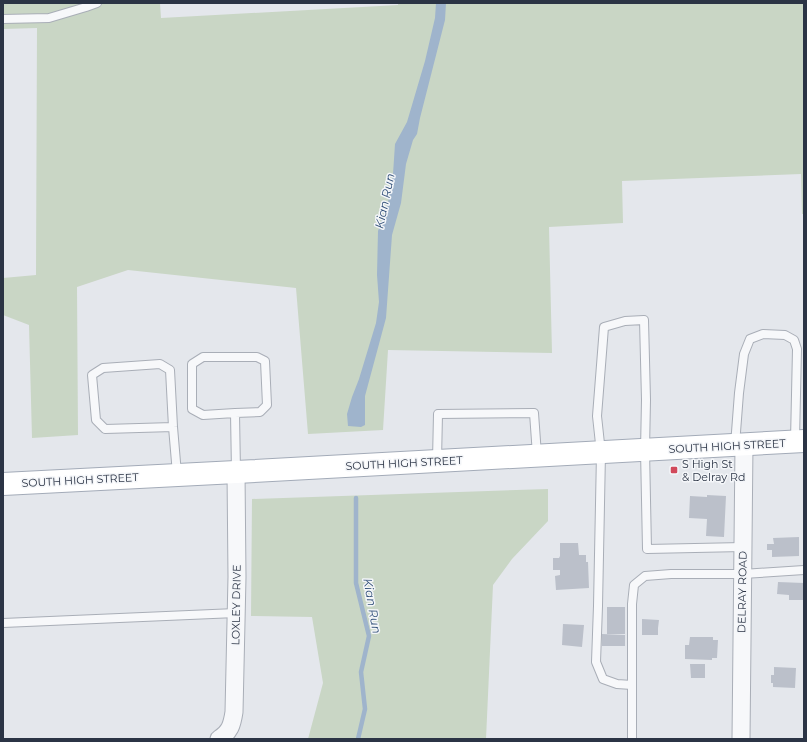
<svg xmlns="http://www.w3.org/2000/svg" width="807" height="742" font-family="Montserrat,sans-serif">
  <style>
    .green { fill: #c9d6c5 }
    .water { fill: #9fb4cc }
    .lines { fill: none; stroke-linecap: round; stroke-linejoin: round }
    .stream { stroke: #9fb4cc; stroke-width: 4.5 }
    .building { fill: #bbc0ca }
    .service-casing { stroke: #a9aeb7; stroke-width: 10 }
    .minor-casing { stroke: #a9aeb7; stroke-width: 19 }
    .primary-casing { stroke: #a3abb8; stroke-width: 24 }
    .service { stroke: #f7f8fa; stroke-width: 8 }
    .minor { stroke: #f7f8fa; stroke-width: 17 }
    .primary { stroke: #fff; stroke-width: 22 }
    .poi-dot { fill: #d1495b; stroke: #f4f6f9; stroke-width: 1.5 }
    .labels { text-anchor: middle; stroke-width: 3; stroke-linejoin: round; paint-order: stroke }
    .street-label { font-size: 11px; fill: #2b3445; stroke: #f4f6f9 }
    .poi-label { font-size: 11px; fill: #2b3445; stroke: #f4f6f9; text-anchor: start }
    .water-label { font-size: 12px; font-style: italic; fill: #34527a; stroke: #f4f6f9 }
  </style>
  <rect width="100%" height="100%" fill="#e4e7ec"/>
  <g class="green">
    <polygon points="3,3 160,3 161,18 398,5 398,3 804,3 804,214 802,214 801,174 622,181 623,223 549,227 552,353 388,350 383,430 308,434 296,288 128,270 77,287 78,435 32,438 29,325 3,315 3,278 36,275 37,28 3,29"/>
    <polygon points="548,489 548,521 512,559 493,585 486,739 308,739 323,683 312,617 251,616 252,499"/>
  </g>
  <polygon class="water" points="436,3 446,3 445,20 420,118 417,134 413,140 406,164 401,203 392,235 386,318 365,396 365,425 361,427 348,426 347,414 352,397 359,379 376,323 379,302 377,275 378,231 388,202 393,174 395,144 407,122 425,61 435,18"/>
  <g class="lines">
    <polyline class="stream" points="356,498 356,583 369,636 361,672 365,709 358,739"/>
  </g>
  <g class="building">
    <polygon points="707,495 726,496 724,537 706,536 707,519 689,518 690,496 707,497"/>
    <polygon points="799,537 799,556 772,557 772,550 767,550 767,544 774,544 773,538"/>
    <polygon points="560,543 578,543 579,555 586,555 586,562 588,562 589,588 556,590 555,576 560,575 560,570 553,570 553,558 559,558 560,556"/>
    <polygon points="778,582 804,583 804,600 789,600 789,595 777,594"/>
    <rect x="607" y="607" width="18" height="27"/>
    <polygon points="642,619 659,620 658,628 658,635 642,635"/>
    <polygon points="563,624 584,625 582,647 562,645"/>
    <polygon points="602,634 625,635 625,646 602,646"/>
    <polygon points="690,637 713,637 713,640 718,640 717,658 712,658 712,660 685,659 685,645 689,645"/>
    <polygon points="690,664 705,664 705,678 691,678"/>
    <polygon points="774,667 796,668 795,688 773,687 773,683 771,683 771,675 774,675"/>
  </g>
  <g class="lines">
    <defs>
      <g id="service">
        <polyline points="3,19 49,18 86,7 97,3"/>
        <polyline points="235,413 203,415 192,409 192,364 203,357 257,357 265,361 267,405 260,412 235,413 236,472"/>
        <polyline points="173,427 105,429 96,420 92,375 103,368 160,364 170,370 173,427 177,474"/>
        <polyline points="735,445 739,393 744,354 750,339 763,334 785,335 794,340 797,349 795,440"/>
        <polyline points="437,460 438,414 534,413 537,455"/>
        <polyline points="3,623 236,613"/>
        <polyline points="632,685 617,684 603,679 596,662 598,606 601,453 597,416 604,327 625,321 644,320 646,400 645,450 647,549 743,547"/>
        <polyline points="632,739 632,604 634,585 645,576 671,574 743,574 804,570"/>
      </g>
      <g id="minor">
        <path d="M219,739C230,732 232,725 234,712L237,577L236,472"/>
        <polyline points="741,739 744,445"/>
      </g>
      <polyline id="primary" points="3,484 236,472 804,441"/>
    </defs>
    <use href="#service" class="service-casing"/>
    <use href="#minor" class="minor-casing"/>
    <use href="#primary" class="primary-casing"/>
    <use href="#service" class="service"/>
    <use href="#minor" class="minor"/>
    <use href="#primary" class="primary"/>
  </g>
  <rect class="poi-dot" x="670" y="466" width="8" height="8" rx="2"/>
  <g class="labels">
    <g class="street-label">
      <text transform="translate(727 446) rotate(-3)" y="4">SOUTH HIGH STREET</text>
      <text transform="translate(404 463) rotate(-3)" y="4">SOUTH HIGH STREET</text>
      <text transform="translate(80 480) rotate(-3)" y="4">SOUTH HIGH STREET</text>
      <text transform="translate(742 592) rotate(-89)" y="4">DELRAY ROAD</text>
      <text transform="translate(236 605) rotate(-89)" y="4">LOXLEY DRIVE</text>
    </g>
    <g class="poi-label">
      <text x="682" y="468">S High St<tspan x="682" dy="13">&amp; Delray Rd</tspan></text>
    </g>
    <g class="water-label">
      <text transform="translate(385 201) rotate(-78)" y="4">Kian Run</text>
      <text transform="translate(372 606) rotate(80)" y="4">Kian Run</text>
    </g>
  </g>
  <rect width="807" height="742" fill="none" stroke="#2b3445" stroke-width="8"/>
</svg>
